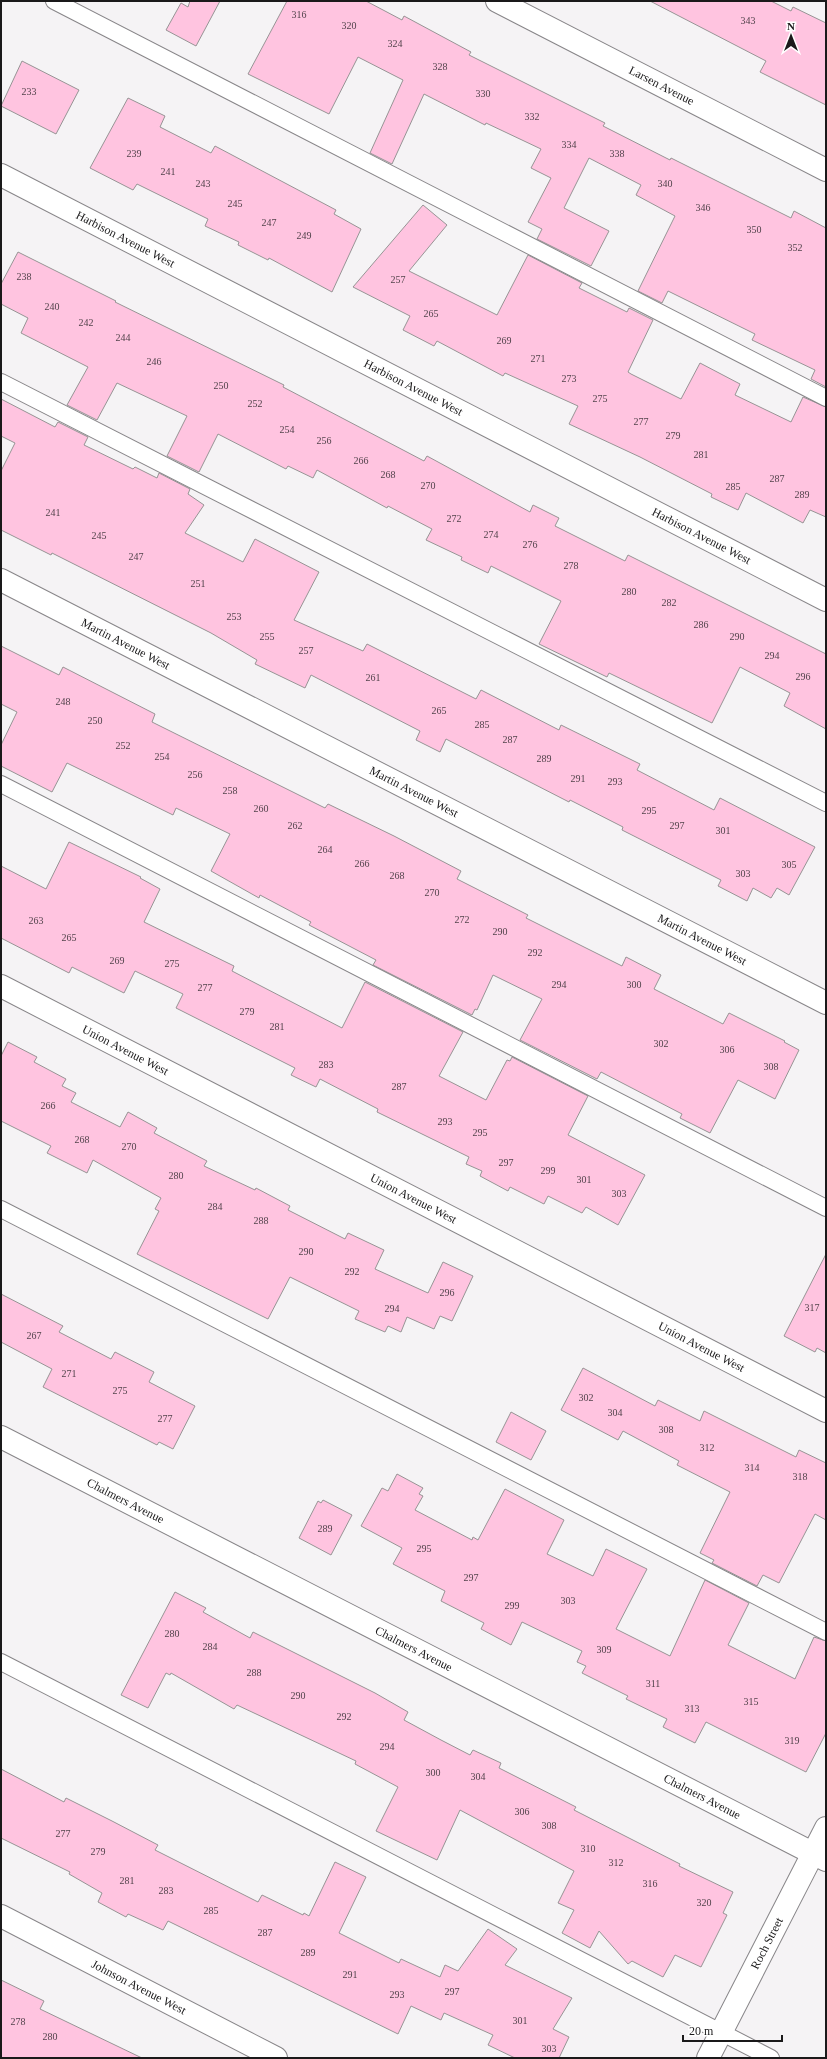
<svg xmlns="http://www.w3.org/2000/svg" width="827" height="2059" font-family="'Times New Roman',serif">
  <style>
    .building { fill: #ffc4e0; stroke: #979495 }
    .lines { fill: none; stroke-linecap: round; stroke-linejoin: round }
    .lane-casing { stroke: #888689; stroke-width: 18 }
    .street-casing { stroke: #888689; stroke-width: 24 }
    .secondary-casing { stroke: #888689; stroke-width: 24 }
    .lane { stroke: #fff; stroke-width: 16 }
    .street { stroke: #fff; stroke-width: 22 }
    .secondary { stroke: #fff; stroke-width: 22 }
    .labels { text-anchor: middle; stroke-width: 3; stroke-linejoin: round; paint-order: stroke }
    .number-label { font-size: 10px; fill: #53444c }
    .street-label { font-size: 12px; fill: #1a191a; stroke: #fff }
  </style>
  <rect width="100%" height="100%" fill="#f5f3f5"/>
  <g class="building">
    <polygon points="190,1 220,1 196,46 166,30 181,3 188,7"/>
    <polygon points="287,1 366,1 402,20 404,16 471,52 469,55 605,123 603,126 670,160 671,158 791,218 794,211 826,228 826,387 811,379 815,370 752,340 755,334 668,291 662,303 638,291 675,216 636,195 641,185 589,158 564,208 609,231 591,266 537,239 542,229 528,222 551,178 531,168 541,149 486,123 485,125 424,94 392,164 370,153 403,80 358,57 329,114 248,74"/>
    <polygon points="650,1 771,1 791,11 793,7 826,23 826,105 760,72 766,61"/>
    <polygon points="22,61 79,90 56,134 1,106"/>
    <polygon points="128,98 165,116 160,127 211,153 215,146 336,210 334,214 361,229 332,292 269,258 268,260 238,245 239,242 205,226 208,219 137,184 133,190 90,168"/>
    <polygon points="423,205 447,225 409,271 497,315 528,255 582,283 579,288 627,312 629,308 653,320 628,372 631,374 681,399 700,363 740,384 735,395 791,422 803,397 826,407 826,517 810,510 803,523 746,493 738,510 711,497 712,494 640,457 569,424 578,406 505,373 503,376 437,341 434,346 403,330 410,316 353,287"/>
    <polygon points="18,252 116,301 115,302 284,385 283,387 424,461 427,456 530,512 533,505 559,518 555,526 625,561 628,555 826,654 826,729 784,706 790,693 740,667 712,723 609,673 607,677 539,644 561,601 491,566 488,573 461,560 462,557 426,540 432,529 388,506 387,508 317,470 313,478 288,466 286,469 218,434 199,472 167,456 187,416 117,383 97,420 67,405 88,367 21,333 28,318 1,304 1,284"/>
    <polygon points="1,399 55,427 58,422 88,437 84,445 133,469 135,467 157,478 159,473 190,489 188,494 204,505 185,533 243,562 255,539 319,572 294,620 363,651 367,644 476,699 481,690 559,730 561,725 640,764 637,770 714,810 720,798 815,847 789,895 777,888 771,898 753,888 747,901 718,886 721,880 622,830 623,827 570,800 569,802 446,739 440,752 416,740 420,731 311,675 305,688 255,664 257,660 211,633 52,553 51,555 1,530 1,471 15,443 1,436"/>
    <polygon points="1,646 59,675 63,667 155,714 152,722 325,808 328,804 394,836 461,871 457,879 528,915 526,918 622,966 626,957 661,975 654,989 723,1024 729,1013 785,1041 784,1042 799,1050 775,1099 738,1080 710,1133 680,1118 682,1114 601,1072 597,1079 520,1040 542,999 493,975 477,1010 475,1009 472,1015 373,965 376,960 309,925 311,922 260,895 259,898 211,871 230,834 176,808 173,815 67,763 52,792 1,766 1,745 17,712 1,704"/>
    <polygon points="69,842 141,877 140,878 160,889 144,922 234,966 232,971 342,1028 365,982 463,1032 439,1076 486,1100 507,1060 510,1061 512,1057 588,1096 568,1135 645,1175 618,1225 586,1207 582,1213 548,1196 544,1204 510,1187 508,1191 480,1176 482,1171 466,1164 469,1157 377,1112 378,1109 320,1079 316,1087 291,1075 295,1068 176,1008 183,994 135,971 124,993 72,967 69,973 1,938 1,866 46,889"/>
    <polygon points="8,1042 37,1057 34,1062 66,1079 62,1086 76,1093 71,1102 120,1127 128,1112 157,1128 154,1133 207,1161 204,1166 255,1190 256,1188 290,1206 288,1210 345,1239 348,1233 384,1250 375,1269 428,1293 443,1262 473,1276 452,1321 440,1316 434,1329 407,1317 401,1332 388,1326 385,1332 355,1319 359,1311 290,1277 268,1319 137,1254 159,1211 155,1209 161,1198 93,1160 87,1173 47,1153 51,1146 1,1121 1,1056"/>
    <polygon points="826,1254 826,1353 817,1348 815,1352 784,1336"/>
    <polygon points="1,1294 63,1326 59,1332 111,1359 115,1352 154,1372 149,1382 195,1406 173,1449 159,1442 157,1445 43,1387 52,1369 1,1342"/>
    <polygon points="583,1368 655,1406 658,1400 700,1421 704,1411 796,1457 799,1450 826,1463 826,1520 815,1514 779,1583 763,1575 757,1586 712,1563 714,1560 700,1553 730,1492 677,1465 679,1461 623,1431 618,1440 561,1410"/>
    <polygon points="511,1412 546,1431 531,1460 496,1442"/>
    <polygon points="397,1474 423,1488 419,1494 423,1496 415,1510 472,1540 473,1537 478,1540 505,1489 564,1520 547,1554 593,1576 606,1549 647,1569 616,1629 670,1656 705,1580 749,1603 728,1645 795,1679 814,1637 826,1641 826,1733 806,1772 706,1722 695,1743 663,1727 667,1719 626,1699 628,1696 582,1673 586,1666 577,1662 582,1651 522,1622 511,1645 481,1629 484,1623 441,1601 445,1591 393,1564 402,1548 361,1526 382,1488 388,1491"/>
    <polygon points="323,1500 352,1515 331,1555 299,1538 318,1501 321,1503"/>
    <polygon points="175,1592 206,1608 203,1612 250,1638 253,1632 375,1693 408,1712 404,1720 441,1740 470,1755 473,1750 501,1763 499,1768 576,1807 574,1810 680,1864 679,1866 733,1892 723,1913 727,1915 701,1967 675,1955 663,1977 632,1961 628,1964 599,1931 590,1948 562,1933 574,1910 558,1903 574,1871 460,1810 437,1860 376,1831 398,1787 355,1764 356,1761 237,1705 234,1709 171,1673 170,1675 166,1673 148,1708 121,1695"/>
    <polygon points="1,1769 64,1802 66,1798 112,1821 158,1845 155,1850 258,1902 262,1895 303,1915 304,1913 309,1916 335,1862 366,1877 339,1933 399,1963 401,1959 440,1977 445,1965 458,1971 488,1929 517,1949 505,1965 572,1998 553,2029 569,2037 559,2058 515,2058 488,2045 493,2035 444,2013 441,2020 411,2006 398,2034 168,1921 163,1930 128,1914 126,1917 98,1902 102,1893 69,1874 70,1872 1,1838"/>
    <polygon points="1,1980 44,2001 40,2009 142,2058 1,2058"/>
  </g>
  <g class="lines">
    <defs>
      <g id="lane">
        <polyline points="54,1 826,398"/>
        <polyline points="1,382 826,803"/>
        <polyline points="1,784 826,1208"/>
        <polyline points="1,1209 826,1632"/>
        <polyline points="1,1662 771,2058"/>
      </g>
      <g id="street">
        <path id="s1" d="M497,1L826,170"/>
        <path id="s2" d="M1,175L826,600"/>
        <path id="s3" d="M1,580L826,1003"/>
        <path id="s4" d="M1,986L826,1411"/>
        <path id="s5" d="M1,1437L826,1860"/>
        <path id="s6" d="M708,2058L826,1828"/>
      </g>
      <g id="secondary">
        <path id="s7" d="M1,1916L276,2058"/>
      </g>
    </defs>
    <use href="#lane" class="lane-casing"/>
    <use href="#street" class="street-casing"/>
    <use href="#secondary" class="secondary-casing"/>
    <use href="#lane" class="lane"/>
    <use href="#street" class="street"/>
    <use href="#secondary" class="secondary"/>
  </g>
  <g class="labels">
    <g class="number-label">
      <text x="299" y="18">316</text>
      <text x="748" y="24">343</text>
      <text x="349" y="29">320</text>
      <text x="395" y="47">324</text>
      <text x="440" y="70">328</text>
      <text x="29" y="95">233</text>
      <text x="483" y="97">330</text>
      <text x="532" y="120">332</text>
      <text x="569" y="148">334</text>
      <text x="134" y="157">239</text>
      <text x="617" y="157">338</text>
      <text x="168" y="175">241</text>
      <text x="203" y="187">243</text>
      <text x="665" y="187">340</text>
      <text x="235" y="207">245</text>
      <text x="703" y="211">346</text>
      <text x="269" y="226">247</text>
      <text x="754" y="233">350</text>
      <text x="304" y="239">249</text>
      <text x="795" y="251">352</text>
      <text x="24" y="280">238</text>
      <text x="398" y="283">257</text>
      <text x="52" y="310">240</text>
      <text x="431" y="317">265</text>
      <text x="86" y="326">242</text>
      <text x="123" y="341">244</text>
      <text x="504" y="344">269</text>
      <text x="538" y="362">271</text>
      <text x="154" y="365">246</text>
      <text x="569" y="382">273</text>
      <text x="221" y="389">250</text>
      <text x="600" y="402">275</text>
      <text x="255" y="407">252</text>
      <text x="641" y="425">277</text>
      <text x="287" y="433">254</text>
      <text x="673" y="439">279</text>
      <text x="324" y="444">256</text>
      <text x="701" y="458">281</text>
      <text x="361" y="464">266</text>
      <text x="388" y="478">268</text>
      <text x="777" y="482">287</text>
      <text x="428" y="489">270</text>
      <text x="733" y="490">285</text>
      <text x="802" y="498">289</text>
      <text x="53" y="516">241</text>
      <text x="454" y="522">272</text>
      <text x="491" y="538">274</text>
      <text x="99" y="539">245</text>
      <text x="530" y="548">276</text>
      <text x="136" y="560">247</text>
      <text x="571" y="569">278</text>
      <text x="198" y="587">251</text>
      <text x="629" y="595">280</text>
      <text x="669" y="606">282</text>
      <text x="234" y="620">253</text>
      <text x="701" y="628">286</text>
      <text x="267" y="640">255</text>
      <text x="737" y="640">290</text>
      <text x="306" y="654">257</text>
      <text x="772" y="659">294</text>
      <text x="803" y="680">296</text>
      <text x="373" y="681">261</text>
      <text x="63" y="705">248</text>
      <text x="439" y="714">265</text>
      <text x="95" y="724">250</text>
      <text x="482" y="728">285</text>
      <text x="510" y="743">287</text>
      <text x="123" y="749">252</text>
      <text x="162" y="760">254</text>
      <text x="544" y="762">289</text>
      <text x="195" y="778">256</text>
      <text x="578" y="782">291</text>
      <text x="615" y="785">293</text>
      <text x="230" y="794">258</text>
      <text x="261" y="812">260</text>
      <text x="649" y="814">295</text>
      <text x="295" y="829">262</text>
      <text x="677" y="829">297</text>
      <text x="723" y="834">301</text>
      <text x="325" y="853">264</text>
      <text x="362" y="867">266</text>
      <text x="789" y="868">305</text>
      <text x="743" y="877">303</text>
      <text x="397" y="879">268</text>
      <text x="432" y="896">270</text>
      <text x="462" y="923">272</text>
      <text x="36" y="924">263</text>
      <text x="500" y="935">290</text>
      <text x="69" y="941">265</text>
      <text x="535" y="956">292</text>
      <text x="117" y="964">269</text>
      <text x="172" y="967">275</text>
      <text x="559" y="988">294</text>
      <text x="634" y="988">300</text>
      <text x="205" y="991">277</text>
      <text x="247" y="1015">279</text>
      <text x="277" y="1030">281</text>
      <text x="661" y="1047">302</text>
      <text x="727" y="1053">306</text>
      <text x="326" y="1068">283</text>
      <text x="771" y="1070">308</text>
      <text x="399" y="1090">287</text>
      <text x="48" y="1109">266</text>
      <text x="445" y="1125">293</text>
      <text x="480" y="1136">295</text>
      <text x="82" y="1143">268</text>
      <text x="129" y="1150">270</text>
      <text x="506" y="1166">297</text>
      <text x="548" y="1174">299</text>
      <text x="176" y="1179">280</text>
      <text x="584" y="1183">301</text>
      <text x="619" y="1197">303</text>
      <text x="215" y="1210">284</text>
      <text x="261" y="1224">288</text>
      <text x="306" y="1255">290</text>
      <text x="352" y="1275">292</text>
      <text x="447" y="1296">296</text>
      <text x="812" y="1311">317</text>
      <text x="392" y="1312">294</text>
      <text x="34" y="1339">267</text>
      <text x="69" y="1377">271</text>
      <text x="120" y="1394">275</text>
      <text x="586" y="1401">302</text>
      <text x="615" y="1416">304</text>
      <text x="165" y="1422">277</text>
      <text x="666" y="1433">308</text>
      <text x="707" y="1451">312</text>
      <text x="752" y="1471">314</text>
      <text x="800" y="1480">318</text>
      <text x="325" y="1532">289</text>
      <text x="424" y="1552">295</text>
      <text x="471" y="1581">297</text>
      <text x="568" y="1604">303</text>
      <text x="512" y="1609">299</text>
      <text x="172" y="1637">280</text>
      <text x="210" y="1650">284</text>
      <text x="604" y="1653">309</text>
      <text x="254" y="1676">288</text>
      <text x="653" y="1687">311</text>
      <text x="298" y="1699">290</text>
      <text x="751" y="1705">315</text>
      <text x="692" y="1712">313</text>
      <text x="344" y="1720">292</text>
      <text x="792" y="1744">319</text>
      <text x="387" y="1750">294</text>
      <text x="433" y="1776">300</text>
      <text x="478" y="1780">304</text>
      <text x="522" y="1815">306</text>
      <text x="549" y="1829">308</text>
      <text x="63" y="1837">277</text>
      <text x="588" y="1852">310</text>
      <text x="98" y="1855">279</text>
      <text x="616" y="1866">312</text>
      <text x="127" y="1884">281</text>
      <text x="650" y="1887">316</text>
      <text x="166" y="1894">283</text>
      <text x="704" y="1906">320</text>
      <text x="211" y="1914">285</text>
      <text x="265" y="1936">287</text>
      <text x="308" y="1956">289</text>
      <text x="350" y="1978">291</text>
      <text x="452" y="1995">297</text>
      <text x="397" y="1998">293</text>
      <text x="520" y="2024">301</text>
      <text x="18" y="2025">278</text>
      <text x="50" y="2040">280</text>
      <text x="549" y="2052">303</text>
    </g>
    <g class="street-label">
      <text dy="4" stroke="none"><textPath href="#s1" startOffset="185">Larsen Avenue</textPath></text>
      <text dy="4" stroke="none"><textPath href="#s2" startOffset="140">Harbison Avenue West</textPath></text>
      <text dy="4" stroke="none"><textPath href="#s2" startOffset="464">Harbison Avenue West</textPath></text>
      <text dy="4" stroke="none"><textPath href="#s2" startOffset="788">Harbison Avenue West</textPath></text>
      <text dy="4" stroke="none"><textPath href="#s3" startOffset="140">Martin Avenue West</textPath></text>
      <text dy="4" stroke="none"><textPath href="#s3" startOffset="464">Martin Avenue West</textPath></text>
      <text dy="4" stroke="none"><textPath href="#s3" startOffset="788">Martin Avenue West</textPath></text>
      <text dy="4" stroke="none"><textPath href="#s4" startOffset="140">Union Avenue West</textPath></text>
      <text dy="4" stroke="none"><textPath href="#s4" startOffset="464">Union Avenue West</textPath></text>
      <text dy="4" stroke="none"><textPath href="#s4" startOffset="788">Union Avenue West</textPath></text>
      <text dy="4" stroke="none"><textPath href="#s5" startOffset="140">Chalmers Avenue</textPath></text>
      <text dy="4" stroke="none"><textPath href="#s5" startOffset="464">Chalmers Avenue</textPath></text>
      <text dy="4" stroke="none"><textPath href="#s5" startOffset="788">Chalmers Avenue</textPath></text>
      <text dy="4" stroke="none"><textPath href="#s6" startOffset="129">Roch Street</textPath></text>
      <text dy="4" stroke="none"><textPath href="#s7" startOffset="155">Johnson Avenue West</textPath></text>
    </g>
  </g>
  <rect width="827" height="2059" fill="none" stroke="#1a191a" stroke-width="4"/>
  <g transform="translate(791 36)" stroke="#ffffff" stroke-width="3" paint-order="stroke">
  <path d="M0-3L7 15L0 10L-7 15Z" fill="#1a191a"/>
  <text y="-6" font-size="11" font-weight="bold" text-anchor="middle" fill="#1a191a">N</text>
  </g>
  <path d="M683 2035v6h99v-6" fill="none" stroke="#1a191a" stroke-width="2"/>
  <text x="689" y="2035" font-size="12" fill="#1a191a" stroke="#ffffff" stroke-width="3" paint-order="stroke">20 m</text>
</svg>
